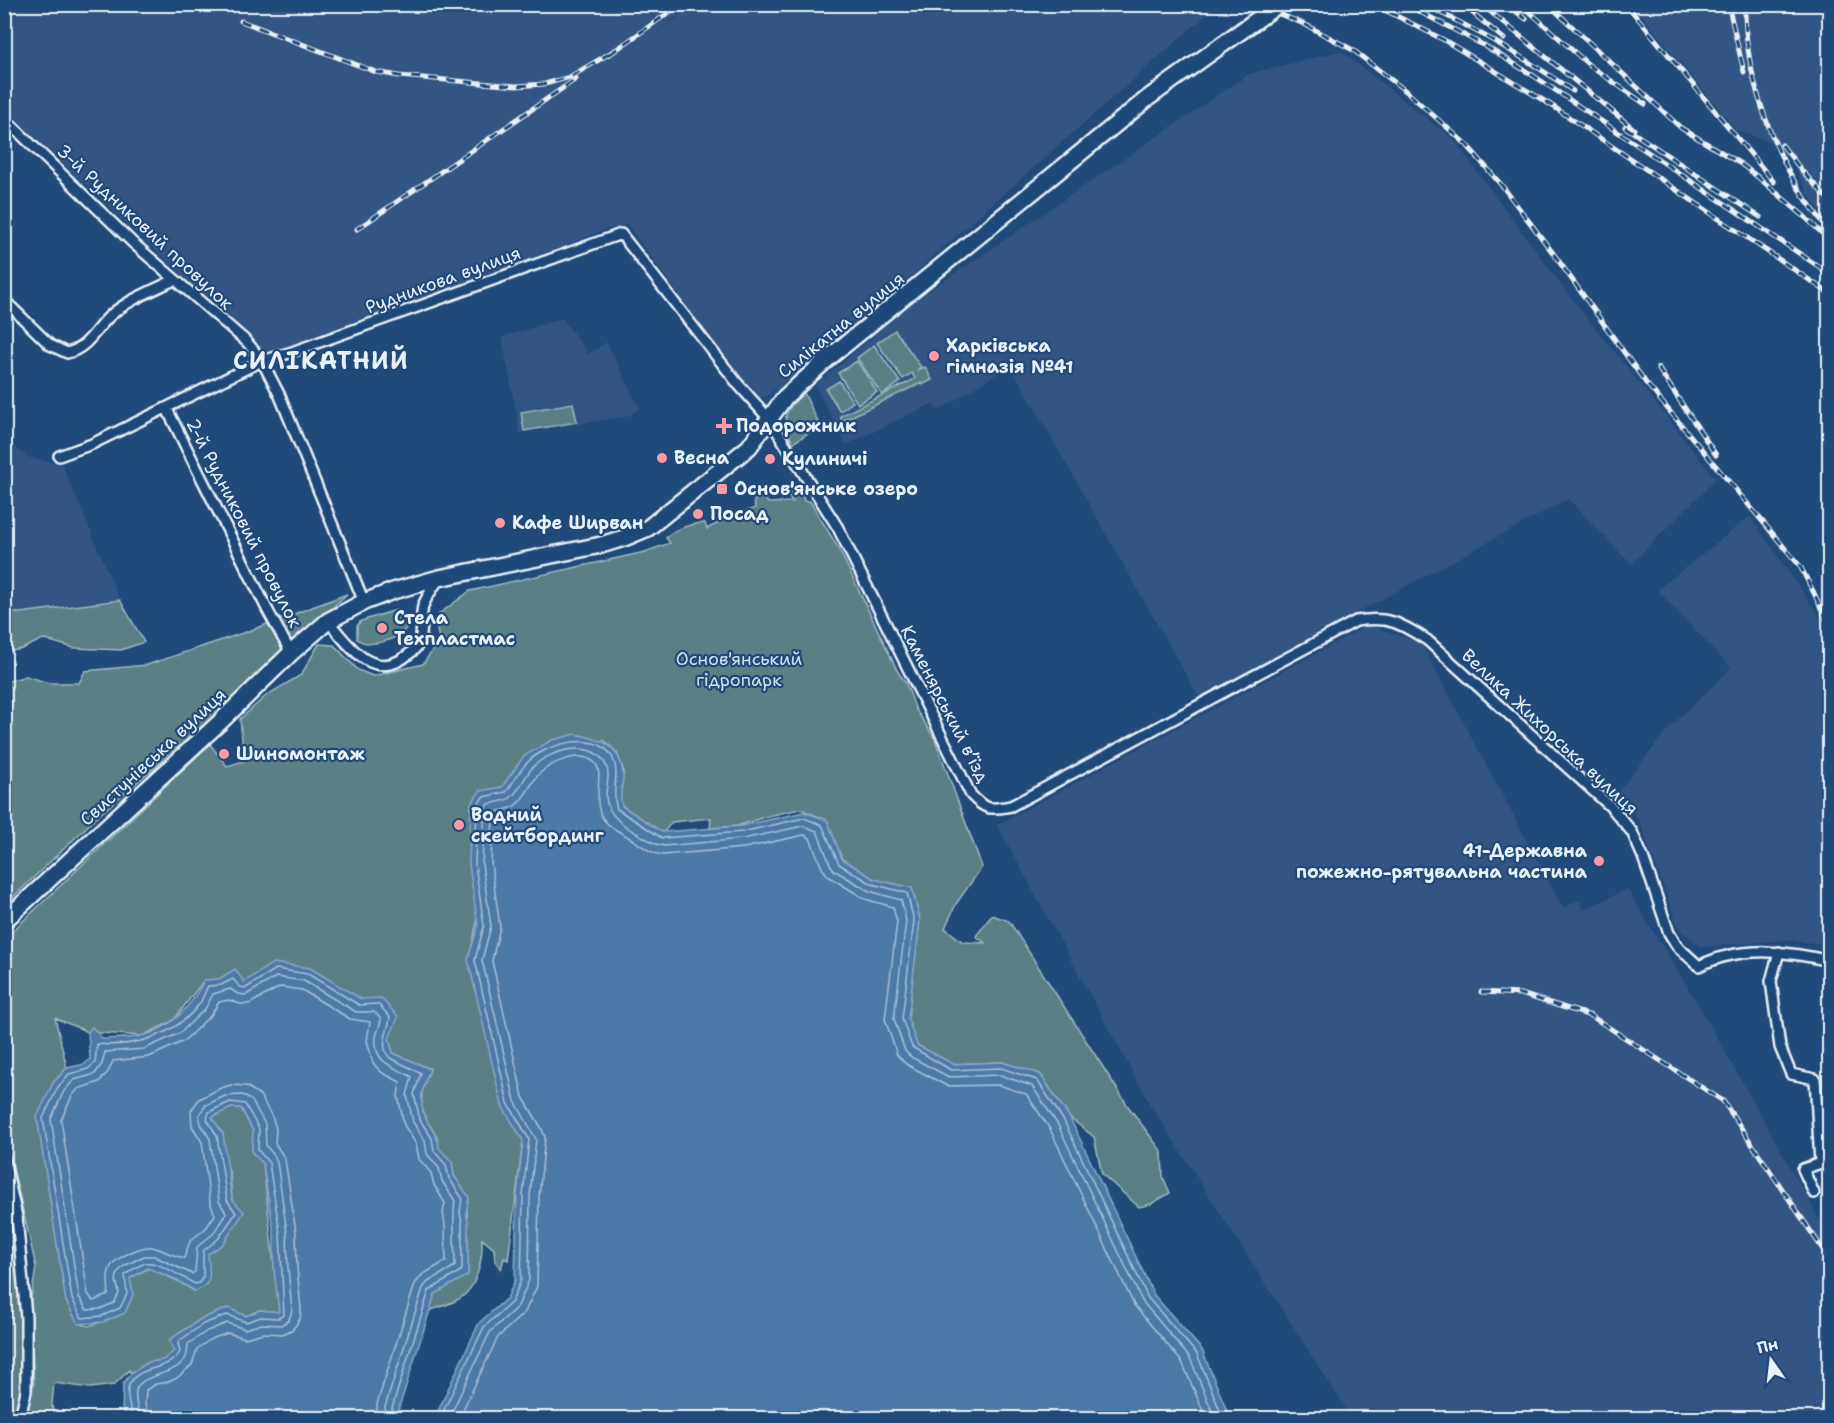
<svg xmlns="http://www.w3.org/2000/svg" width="1834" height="1423" font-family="'Shantell Sans',sans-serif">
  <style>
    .built { fill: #325584 }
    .green { fill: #5a8086; stroke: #a1b8bf; stroke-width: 1.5 }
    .water { fill: #4c79a8; stroke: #8aa9c8; stroke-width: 1.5 }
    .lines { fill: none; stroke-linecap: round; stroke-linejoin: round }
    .shore { stroke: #aac1d8; stroke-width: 1.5 }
    .minor-casing { stroke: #e8f1f8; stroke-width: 14 }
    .primary-casing { stroke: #e8f1f8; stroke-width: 20 }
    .minor { stroke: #1f4a7a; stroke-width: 9 }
    .primary { stroke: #1f4a7a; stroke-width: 15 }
    .rail-casing { stroke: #e8f1f8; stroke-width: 5 }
    .rail { stroke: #1f4a7a; stroke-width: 3; stroke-dasharray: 9; stroke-linecap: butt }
    .primary-bridge-casing { stroke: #e8f1f8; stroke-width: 20; stroke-linecap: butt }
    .primary-bridge { stroke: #1f4a7a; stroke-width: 15 }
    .poi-dot { fill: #ff9aa2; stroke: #1f4a7a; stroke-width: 2 }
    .labels { text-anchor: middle; stroke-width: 4.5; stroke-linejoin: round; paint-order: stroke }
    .street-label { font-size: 18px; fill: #e8f1f8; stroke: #1f4a7a }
    .poi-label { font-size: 18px; font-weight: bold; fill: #e8f1f8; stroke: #1f4a7a; text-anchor: start }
    .park-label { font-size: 18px; fill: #d3e0e7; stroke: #1f4a7a }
    .district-label { font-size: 24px; font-weight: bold; letter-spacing: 1.5px; fill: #e8f1f8; stroke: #1f4a7a }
  </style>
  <rect width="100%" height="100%" fill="#1f4a7a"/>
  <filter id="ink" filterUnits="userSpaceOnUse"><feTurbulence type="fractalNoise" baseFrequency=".0167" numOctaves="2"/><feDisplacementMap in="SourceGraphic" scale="12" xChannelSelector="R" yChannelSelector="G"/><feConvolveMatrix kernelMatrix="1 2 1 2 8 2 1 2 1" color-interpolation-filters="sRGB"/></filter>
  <g filter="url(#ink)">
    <g class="built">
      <polygon points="1203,4 1213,9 800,374 757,402 627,224 618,231 609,228 538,256 266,354 5,109 4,5 692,5 639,46 694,5"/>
      <polygon points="1633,5 1829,5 1829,223 1809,196 1785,147 1736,130"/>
      <polygon points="1341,51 1454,140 1565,290 1716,479 1631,564 1568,499 1199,698 1010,365 939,411 932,404 846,445 815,386 910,304 1249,74"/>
      <polygon points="562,318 588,354 607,342 640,409 628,416 520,433 502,337"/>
      <polygon points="4,438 27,457 62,464 120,600 75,612 5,613"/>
      <polygon points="1750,516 1829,630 1829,945 1787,940 1701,947 1679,929 1639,820 1618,792 1669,728 1731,668 1657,590"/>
      <polygon points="1369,625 1421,643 1563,908 1579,900 1584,910 1627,889 1700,1007 1829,1236 1829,1418 1352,1418 1151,1106 997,825"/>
    </g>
    <g class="green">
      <polygon points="895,330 921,367 917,370 925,367 932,380 922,385 921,383 842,421 840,416 915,379 912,373 903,379 877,343"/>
      <polygon points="874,345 900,382 882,395 857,358"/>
      <polygon points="857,361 877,392 858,404 838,373"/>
      <polygon points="839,381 853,402 840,411 826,389"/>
      <path d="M804,393L820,426L793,443C780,419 784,410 804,393Z"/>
      <polygon points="573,403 577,422 524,431 521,412"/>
      <path d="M794,486L801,488L804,501H810L839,549L898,672L906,683L916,710L935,739L982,867L956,904L945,928L963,942L985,943L976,936L992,915L1009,921L1128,1106L1162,1152L1163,1177L1170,1193L1151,1204L1139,1207L1102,1174L1094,1137L1070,1118L1040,1074L1002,1062L953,1064L917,1045L907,1019L920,920L912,888L874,879L842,859L827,820L800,809L768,816L737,826L710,828L711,818L672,822L663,833L622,806L618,796L624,772L617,753L604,740L524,757L502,788L495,789L471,804L477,922L469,959L523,1140L508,1260L504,1258L501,1269L495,1261L494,1249L482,1239C483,1260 477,1290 457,1300C448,1305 438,1307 429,1311L435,1293L468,1274L467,1205L454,1175L452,1162L438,1149C439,1133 433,1132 426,1119C417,1101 423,1086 430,1069L393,1053L389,1039L243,983L204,980L173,1021L142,1036L88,1032L55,1018L67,1068L53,1083L38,1121L66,1301L82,1324L89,1326L118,1316L130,1278L149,1268L178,1281L194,1291L208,1254L223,1244L232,1199L230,1175L212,1117L231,1108H241L253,1131L252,1152L263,1163L279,1312L260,1310L246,1316L228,1308L201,1319L170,1340L174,1351L167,1361L149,1362L131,1373L129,1370L114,1385L90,1388L54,1383L52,1404L54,1418H24L34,1384L30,1305L36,1267L5,1133V938L210,744L227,766L244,761L240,719L267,695L301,675L319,644L334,645L358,670L373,676L423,664L439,641L437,629L439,614L470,591L645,552L670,543L666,538C672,529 694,523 705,523L707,529L735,514L739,515L755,508L754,501L760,495L765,498L768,503L793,502L782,490Z"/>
      <polygon points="347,594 237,696 97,817 5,905 5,682 26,676 49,683 79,683 85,671 147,665 246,632"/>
      <polygon points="120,600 144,642 121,650 74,648 43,639 22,649 5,652 5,612 20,613"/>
      <path d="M396,610C404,614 406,618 407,627C399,640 370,649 357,639V626L361,621Z"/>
      <polygon points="4,1188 21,1281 20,1402 16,1418 4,1418"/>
    </g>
    <g class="water">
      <path d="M576,734C601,740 619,743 623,773C624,785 618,792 622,806L662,832L741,826L804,812L827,820L842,859L874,879L912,888L920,920L908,1019L917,1045L953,1064L1002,1062L1040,1074L1070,1118L1154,1295L1202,1350L1230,1418H431L437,1413L479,1323L507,1298L515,1280L517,1195L523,1140L502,1106L468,959L478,926L469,864L471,804L480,791L502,787L524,756L552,740Z"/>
      <path d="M273,963L310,968L361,999L381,998L398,1017L389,1039L393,1053L430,1069C423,1086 417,1101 426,1119C432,1131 438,1135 439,1148L452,1162L454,1176L469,1197L466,1213L468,1221V1275L435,1294L398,1411L404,1418H127L122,1410L123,1384L131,1373L149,1362L163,1360L174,1351L169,1340L201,1319L228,1308L246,1316L260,1310L279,1312L274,1269V1234L263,1164L252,1152L253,1131L241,1108H231L212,1117L223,1134L232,1199L244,1212L223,1244L208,1254C209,1271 215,1285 195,1291L175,1279L148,1268L130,1278L133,1295L125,1313L103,1322L78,1324L66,1301L37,1117L53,1083L67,1068L85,1064L90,1059L88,1032L92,1027L103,1039C115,1038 130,1039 141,1036C171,1029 192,1006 204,980L219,979L235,969L244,982Z"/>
    </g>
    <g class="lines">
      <g class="shore">
        <path d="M132,1418C131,1408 125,1396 129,1385C138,1364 169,1372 180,1352L178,1343L179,1341L203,1324L227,1315L246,1322L261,1317L278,1318L284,1315L280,1234L269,1163L258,1150L259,1129L245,1104L230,1102L209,1112L207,1119L217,1136L227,1200L236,1213L218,1239L203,1251V1277L199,1283L195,1284C185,1279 157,1260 146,1263C139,1265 130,1271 125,1275L127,1294L120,1308L102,1316L82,1318L72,1299L43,1118L58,1087L69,1074L88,1069L95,1063L97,1044C134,1048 177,1035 200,1003C203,998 205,991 208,986L221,985L233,979L240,987L246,988L276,969L308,974L359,1005L378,1004L390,1017C389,1031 378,1045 390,1058L421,1073L414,1094L420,1120L432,1138L434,1151L446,1165L449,1178L462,1198L460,1213L462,1222V1270L429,1291L392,1408L396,1418"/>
        <path d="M139,1418C139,1409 134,1401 136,1391C140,1372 175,1378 186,1357C188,1353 187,1348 188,1344L207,1331L227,1323L245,1329L262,1324L281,1325L289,1320L292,1310L288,1268L287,1233L277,1162L274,1155L266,1146L265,1124L252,1101L243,1095L225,1096L206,1105L199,1115L201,1124L210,1139L219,1201L226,1213L213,1234L197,1247L195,1272L192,1274L154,1256H144L124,1266L118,1272L116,1280L119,1293L114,1303L100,1309L87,1310L79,1297L51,1119L64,1091L74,1080L95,1074L102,1064L105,1052L144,1049L180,1033L205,1009L213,994L230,989L238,994L246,995L276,977L304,981L356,1012H374L381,1018C381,1025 377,1030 376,1037C373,1064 394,1066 412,1077L407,1095L413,1122L425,1141L427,1154L439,1168L442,1181L455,1201C452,1222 455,1244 455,1266L428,1282L423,1288L385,1407L387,1418"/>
        <path d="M149,1418L145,1404L146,1390L156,1384L168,1382L177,1378L192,1365L197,1349L211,1339L228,1333L245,1338L263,1333L283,1334L293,1329L300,1319L301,1309L297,1268L296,1232L285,1159L275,1143L276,1129L273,1119L260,1095L246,1086L231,1085L221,1088L199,1099L191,1111L192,1126L202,1142L210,1202L215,1215L206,1228L190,1241L184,1258C155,1252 157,1238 125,1255C118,1259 111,1263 109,1271C106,1280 110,1287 108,1295L93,1301L88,1294L61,1120L72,1096L78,1089L99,1082L108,1072L113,1061L149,1057L184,1041L211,1015L219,1002L229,1000L240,1004H249L280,987L302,990L350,1019L370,1022L367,1041L373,1063L381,1072L400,1082L398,1096L404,1125L416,1144L419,1159L431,1173L434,1185L445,1203L443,1213L445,1225L446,1261L422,1275L415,1284L377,1404V1418"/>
        <path d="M440,1418L484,1327L512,1302L521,1280L523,1196L529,1139L508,1103L475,960L484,926L475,864L477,806L483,797L506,792C514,782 519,770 528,762C545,744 595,730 611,755C622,773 610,790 617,809L662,838L742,832L804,818L822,825L839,864L872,884L907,893L914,921L902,1019L912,1047L951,1070L1001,1068L1037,1080L1064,1121L1148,1298L1197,1354L1223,1418"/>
        <path d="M449,1418L490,1332L518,1306L529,1280L530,1196L536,1139L515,1101L482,960L491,926L482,864L485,808L488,804C495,802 505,802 510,798C520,791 524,777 532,768C549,749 597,737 607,768C610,778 606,785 606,795C605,820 637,833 656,844L664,846L743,839L803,826L817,831L830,864L834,870L869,891L901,900L906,921L894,1019L905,1051L911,1057L949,1077L1000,1075L1032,1086L1058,1125L1142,1301L1190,1358L1215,1418"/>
        <path d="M459,1418L498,1337L525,1312L537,1286L539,1197L545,1137L542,1129L523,1097L492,961L500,927L491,863L493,814L495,812C503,810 511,810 517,804C526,796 531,783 539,774C550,763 580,750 594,762C606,772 590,802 604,820C610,828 622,833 630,838C641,845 651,854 663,855L744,848L804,835L810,838L822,868L828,876L865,899L893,907L897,922L885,1019L897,1055L906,1064L947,1086L999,1085L1026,1094L1050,1129L1134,1305L1182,1362L1206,1418"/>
      </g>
      <defs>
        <g id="minor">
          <polyline points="4,118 133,243 247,342 262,361 280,396 364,602"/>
          <path d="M4,300L50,345L67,353C89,348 96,327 112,314C130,299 154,290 174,280"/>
          <polyline points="167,409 268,611 291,653"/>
          <path d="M59,456L92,444L262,361L289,353L621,234L738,384L770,420L838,528L971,795C985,810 990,810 1011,806L1356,621C1389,616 1400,623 1427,640L1612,808L1632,832L1643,857L1669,933L1677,946L1699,966C1742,945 1785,951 1830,961"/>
          <path d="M328,621C347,643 370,679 402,659C408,655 416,650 419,643C424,631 420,618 423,606C426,597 434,587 439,578"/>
          <polyline points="1779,952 1771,981 1780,1047 1791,1074 1815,1079 1820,1162"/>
          <polyline points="4,1159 17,1217 26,1317 26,1391 20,1418"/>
          <polyline points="1814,1193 1803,1169 1830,1160"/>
        </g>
        <polyline id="primary" points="4,921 219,723 291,653 328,621 364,602 393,591 439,578 601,545 624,538 648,528 749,447 785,397 831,356 1148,98 1223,44"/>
      </defs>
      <use href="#minor" class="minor-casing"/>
      <use href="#primary" class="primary-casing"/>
      <use href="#minor" class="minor"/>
      <use href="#primary" class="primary"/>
      <defs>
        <g id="rail">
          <polyline points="1255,4 1304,24 1353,50 1407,92 1467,145 1503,187 1553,253 1646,383 1800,566 1814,593 1830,628"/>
          <polyline points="1373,4 1444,40 1551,105 1830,294"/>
          <polyline points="1405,4 1485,46 1534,76 1830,274"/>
          <polyline points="1462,4 1504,39"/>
          <polyline points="1481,4 1634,129"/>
          <polyline points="1506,4 1526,19"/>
          <polyline points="1521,4 1590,66 1645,104"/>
          <polyline points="1548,4 1681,128 1741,164 1759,178 1805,217 1830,241"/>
          <polyline points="1626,4 1774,182"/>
          <polyline points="1728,4 1744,72"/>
          <path d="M1745,4C1744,66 1766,133 1797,186C1807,202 1819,217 1830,232"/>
          <path d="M1439,12C1486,35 1530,61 1573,91"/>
          <polyline points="241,21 376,72 399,76 516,86 545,84 570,77 617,49"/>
          <polyline points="610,54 681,4"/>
          <polyline points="1625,127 1760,217"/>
          <polyline points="1782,145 1802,171 1830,201"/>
          <polyline points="357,229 576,79"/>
          <polyline points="1658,368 1716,455"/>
          <polyline points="1481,992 1521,994 1591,1016 1723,1101 1830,1260"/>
        </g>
      </defs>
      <use href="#rail" class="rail-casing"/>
      <use href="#rail" class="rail"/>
      <defs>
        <polyline id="primary-bridge" points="1223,44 1279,4"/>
      </defs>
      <use href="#primary-bridge" class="primary-bridge-casing"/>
      <use href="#primary-bridge" class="primary-bridge"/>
    </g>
  </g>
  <g class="poi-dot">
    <circle cx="934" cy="356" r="6"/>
    <path d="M721 417h6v6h6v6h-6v6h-6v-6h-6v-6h6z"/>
    <circle cx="662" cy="458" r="6"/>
    <circle cx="770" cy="459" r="6"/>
    <rect x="716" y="483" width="12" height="12" rx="3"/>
    <circle cx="698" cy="514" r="6"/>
    <circle cx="500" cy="523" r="6"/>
    <circle cx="382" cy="628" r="6"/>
    <circle cx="224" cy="754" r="6"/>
    <circle cx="459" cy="825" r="6"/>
    <circle cx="1599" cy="861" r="6"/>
  </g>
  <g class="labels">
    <g class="street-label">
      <text transform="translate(145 227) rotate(43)" y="6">3-й Рудниковий провулок</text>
      <text transform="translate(443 280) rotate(-20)" y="6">Рудникова вулиця</text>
      <text transform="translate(841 325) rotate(-39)" y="6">Силікатна вулиця</text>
      <text transform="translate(244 523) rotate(63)" y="6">2-й Рудниковий провулок</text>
      <text transform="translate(945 704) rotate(63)" y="6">Каменярський в’їзд</text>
      <text transform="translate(1550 732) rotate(43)" y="6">Велика Жихорська вулиця</text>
      <text transform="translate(153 757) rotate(-43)" y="6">Свистунівська вулиця</text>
    </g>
    <g class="poi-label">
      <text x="946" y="352">Харківська<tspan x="946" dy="21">гімназія №41</tspan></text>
      <text x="736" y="432">Подорожник</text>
      <text x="674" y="464">Весна</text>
      <text x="782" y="465">Кулиничі</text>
      <text x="734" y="495">Основ'янське озеро</text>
      <text x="710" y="520">Посад</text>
      <text x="512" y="529">Кафе Ширван</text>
      <text x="394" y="624">Стела<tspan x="394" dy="21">Техпластмас</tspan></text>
      <text x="236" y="760">Шиномонтаж</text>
      <text x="471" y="821">Водний<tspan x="471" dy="21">скейтбординг</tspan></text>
      <text x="1587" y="857" text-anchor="end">41-Державна<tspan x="1587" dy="21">пожежно-рятувальна частина</tspan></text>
    </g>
    <g class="park-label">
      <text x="739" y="665">Основ'янський<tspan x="739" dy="21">гідропарк</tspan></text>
    </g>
    <g class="district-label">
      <text x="321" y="369">СИЛІКАТНИЙ</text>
    </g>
  </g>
  <rect width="1834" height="1423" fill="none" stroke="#1f4a7a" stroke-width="24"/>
  <rect x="12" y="12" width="1810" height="1399" fill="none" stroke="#e8f1f8" stroke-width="2" filter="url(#ink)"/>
  <g transform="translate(1771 1360) rotate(346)" stroke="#1f4a7a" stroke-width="4.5" paint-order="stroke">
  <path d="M0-4.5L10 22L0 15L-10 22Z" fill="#e8f1f8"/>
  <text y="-9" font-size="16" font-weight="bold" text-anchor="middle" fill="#e8f1f8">Пн</text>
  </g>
</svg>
